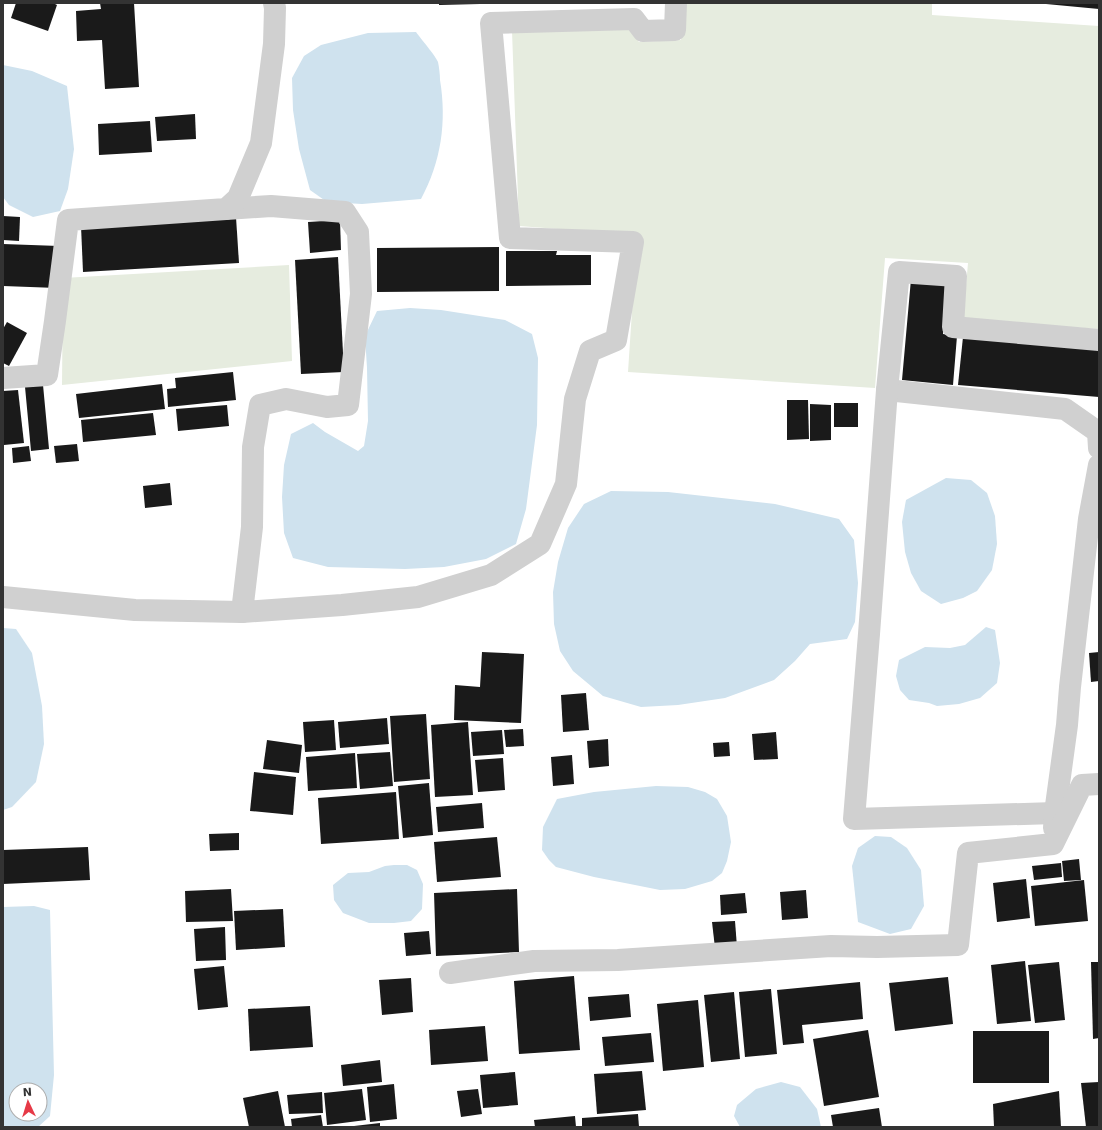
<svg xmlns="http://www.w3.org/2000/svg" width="1102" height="1130" font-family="'DejaVu Sans',sans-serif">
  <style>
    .green { fill: #e6ecdf }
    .water { fill: #cfe2ee; fill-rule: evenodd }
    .building { fill: #1a1a1a }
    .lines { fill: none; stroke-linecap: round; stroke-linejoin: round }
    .minor { stroke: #d0d0d0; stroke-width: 22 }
  </style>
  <rect width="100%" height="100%" fill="#fff"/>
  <g class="green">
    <polygon points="684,3 932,3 932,15 1099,26 1099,329 963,320 968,263 885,258 875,388 628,372 637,235 519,226 512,31 629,26 639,42 681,40"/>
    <polygon points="289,265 292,361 62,385 63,278"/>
  </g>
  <g class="water">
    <path d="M416,32C421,39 435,55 438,62C439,67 440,74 440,80C447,122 441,162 421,199L362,204L327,202L310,190L299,149L293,110L292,78L304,56L321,45L368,33Z"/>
    <polygon points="3,65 32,71 67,86 74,149 68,189 60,211 33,217 9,205 3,197"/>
    <polygon points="410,308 441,310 505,320 532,334 538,358 537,425 526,509 516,544 486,559 444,567 405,569 328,567 293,558 284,533 282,497 284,465 291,434 313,423 325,432 358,451 364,446 368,421 367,368 365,336 377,311"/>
    <polygon points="946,478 971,480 987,493 995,516 997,544 992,570 977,591 963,598 941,604 921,591 911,573 905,552 902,522 906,500"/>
    <polygon points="611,491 668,492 775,504 839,519 854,540 858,583 855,622 847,639 810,644 795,661 774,680 725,698 678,705 641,707 603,696 573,671 560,651 554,624 553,592 558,562 568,528 584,504"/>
    <polygon points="986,627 995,630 1000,663 997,683 980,698 959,704 937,706 929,703 909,700 900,690 896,676 899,660 925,647 950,648 965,645"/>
    <polygon points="3,628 16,629 32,653 42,706 44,744 36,782 12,807 3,810"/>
    <polygon points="656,786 688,787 705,792 717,799 727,816 731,842 727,861 722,873 712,881 685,889 660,890 630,884 594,877 556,867 549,860 542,850 543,827 557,799 594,792"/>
    <polygon points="875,836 891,837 907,848 921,870 924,906 911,929 890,934 858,922 852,866 858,848"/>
    <polygon points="394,865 407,865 417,870 423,884 422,909 411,921 394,923 369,923 343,913 334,900 333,885 348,873 369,872 385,866"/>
    <path d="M34,906L50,910L54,1075L50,1116L38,1127H3V907ZM16,1090H40V1114H16Z"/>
    <polygon points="781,1082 800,1087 817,1109 821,1127 740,1127 734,1116 737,1105 756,1089"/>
  </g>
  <g class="building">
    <polygon points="16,3 53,3 57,5 48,31 11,18"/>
    <polygon points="100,3 134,3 139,87 105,89 102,40 77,41 76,11 101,9"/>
    <polygon points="439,3 480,3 480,4 439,5"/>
    <polygon points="1046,3 1099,3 1099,9 1046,4"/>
    <polygon points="195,114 196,139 157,141 155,117"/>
    <polygon points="150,121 152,152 99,155 98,124"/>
    <polygon points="3,216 20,217 19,241 3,240"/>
    <polygon points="236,217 239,263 83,272 81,226"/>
    <polygon points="340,220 341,250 310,253 308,222"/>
    <polygon points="3,244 59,246 57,288 3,286"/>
    <polygon points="499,247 499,291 377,292 377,248"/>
    <polygon points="506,251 557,251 556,255 591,255 591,285 506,286"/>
    <polygon points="338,257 344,372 301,374 295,260"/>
    <polygon points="911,279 947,282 943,334 957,336 953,385 902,380"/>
    <polygon points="7,322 27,333 9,366 3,363 3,329"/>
    <polygon points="963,337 1099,349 1099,397 958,385"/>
    <polygon points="233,372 236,400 168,407 167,389 176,388 175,378"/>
    <polygon points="162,384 165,409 79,418 76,394"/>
    <polygon points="43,385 49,449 31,451 25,387"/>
    <polygon points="18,390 24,443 4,445 3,431 3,391"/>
    <polygon points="787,400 808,400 809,439 787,440"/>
    <rect x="834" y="403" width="24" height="24"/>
    <polygon points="810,404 831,405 831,440 810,441"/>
    <polygon points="227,405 229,426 178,431 176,409"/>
    <polygon points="153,413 156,435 83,442 81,420"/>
    <polygon points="77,444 79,461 56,463 54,446"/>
    <polygon points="29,446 31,461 13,463 12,448"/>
    <polygon points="170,483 172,505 145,508 143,486"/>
    <polygon points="482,652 524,654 521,723 454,720 455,685 480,687"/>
    <polygon points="1099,652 1099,681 1091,682 1089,653"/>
    <polygon points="586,693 589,730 563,732 561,695"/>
    <polygon points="426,714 430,779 394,782 390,716"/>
    <polygon points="387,718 389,744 340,748 338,722"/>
    <polygon points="334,720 336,750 305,752 303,722"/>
    <polygon points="468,722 473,795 435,797 431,725"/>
    <polygon points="523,729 524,746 506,747 504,730"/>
    <polygon points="502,730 504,754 473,756 471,732"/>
    <polygon points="776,732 778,759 754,760 752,734"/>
    <polygon points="608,739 609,766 589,768 587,741"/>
    <polygon points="267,740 302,745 299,773 263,769"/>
    <polygon points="729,742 730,756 714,757 713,743"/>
    <polygon points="390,752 393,786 360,789 357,754"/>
    <polygon points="355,753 357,788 308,791 306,757"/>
    <polygon points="572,755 574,784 553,786 551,757"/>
    <polygon points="503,758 505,790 478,792 475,760"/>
    <polygon points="254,772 296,777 293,815 250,811"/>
    <polygon points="429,783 433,835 403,838 398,786"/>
    <polygon points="396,792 399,839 321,844 318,798"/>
    <polygon points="482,803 484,828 438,832 436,807"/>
    <polygon points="239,833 239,850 210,851 209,834"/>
    <polygon points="497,837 501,877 437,882 434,842"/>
    <polygon points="88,847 90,880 3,884 3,850"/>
    <polygon points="1079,859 1081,880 1064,881 1062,861"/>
    <polygon points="1061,863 1062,877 1034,880 1032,866"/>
    <polygon points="1026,879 1030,918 997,922 993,883"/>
    <polygon points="1084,880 1088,921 1035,926 1031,886"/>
    <polygon points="231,889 233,921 186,922 185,891"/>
    <polygon points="517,889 519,952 436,956 434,893"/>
    <polygon points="806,890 808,918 782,920 780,892"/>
    <polygon points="745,893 747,913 721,915 720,895"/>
    <polygon points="283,909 285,947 236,950 234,911"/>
    <polygon points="735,921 737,947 715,948 712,922"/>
    <polygon points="225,927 226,960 196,961 194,929"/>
    <polygon points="429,931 431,954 406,956 404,933"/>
    <polygon points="1025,961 1031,1021 997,1024 991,965"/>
    <polygon points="1059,962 1065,1020 1035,1023 1028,965"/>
    <polygon points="1091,962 1099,962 1099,1038 1093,1039"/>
    <polygon points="224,966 228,1007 198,1010 194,969"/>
    <polygon points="574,976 580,1050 519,1054 514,981"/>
    <polygon points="948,977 953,1024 895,1031 889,983"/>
    <polygon points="411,978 413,1012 382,1015 379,980"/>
    <polygon points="860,982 863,1019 802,1025 804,1043 783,1045 777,990"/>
    <polygon points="771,989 777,1054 745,1057 739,992"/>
    <polygon points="734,992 740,1059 711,1062 704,995"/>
    <polygon points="629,994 631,1017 590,1021 588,997"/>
    <polygon points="698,1000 704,1067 663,1071 657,1004"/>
    <polygon points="310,1006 313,1047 250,1051 248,1009"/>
    <polygon points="485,1026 488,1061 431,1065 429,1030"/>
    <polygon points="868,1030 879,1097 824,1106 813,1039"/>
    <rect x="973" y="1031" width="76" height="52"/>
    <polygon points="651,1033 654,1062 605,1066 602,1037"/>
    <polygon points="380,1060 382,1082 343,1086 341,1065"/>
    <polygon points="642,1071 646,1110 597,1114 594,1074"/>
    <polygon points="515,1072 518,1105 483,1108 480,1075"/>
    <polygon points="1099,1082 1099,1127 1086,1127 1081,1083"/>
    <polygon points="394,1084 397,1119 370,1122 367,1087"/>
    <polygon points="362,1089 366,1120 327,1125 324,1093"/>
    <polygon points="478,1089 482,1114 461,1117 457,1091"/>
    <polygon points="278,1091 285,1127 249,1127 243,1098"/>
    <polygon points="1059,1091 1061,1127 994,1127 993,1104"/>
    <polygon points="322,1092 323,1113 289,1114 287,1095"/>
    <polygon points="879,1108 882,1127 833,1127 831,1115"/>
    <polygon points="638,1114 639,1127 582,1127 582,1118"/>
    <polygon points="321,1115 323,1127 292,1127 291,1119"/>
    <polygon points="575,1116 576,1127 535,1127 534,1120"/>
    <polygon points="380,1123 380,1127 354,1127 354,1126"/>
  </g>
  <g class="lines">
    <g class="minor">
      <polyline points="226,209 271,206 345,212 358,232 361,294 348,405 327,407 286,399 260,405 253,447 252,527 242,612"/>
      <polyline points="3,378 47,375 55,321 68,220 226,209 238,198 261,143 274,44 275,8 274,3"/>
      <polyline points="887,390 1065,409 1098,432 1099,448"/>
      <polyline points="3,597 135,610 242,612 342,605 418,597 491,575 540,544 566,484 575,399 590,351 616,340 633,242 510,238 491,23 634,19 643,31 675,30 676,3"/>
      <polyline points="1055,813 854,819 869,634 887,390 899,272 956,276 953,327 1099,340"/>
      <polyline points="1054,828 1055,813 1067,725 1070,687 1089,519 1099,465"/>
      <polyline points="450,973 534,961 618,960 831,946 877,947 958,945 968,853 1053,844 1082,785 1099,784"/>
    </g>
  </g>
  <rect width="1102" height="1130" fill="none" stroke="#333333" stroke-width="8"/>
  <g transform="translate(28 1102) rotate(356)"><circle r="19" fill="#ffffff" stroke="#adadad"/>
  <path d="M0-3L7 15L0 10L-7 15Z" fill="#e63946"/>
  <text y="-6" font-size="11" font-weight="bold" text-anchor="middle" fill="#333333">N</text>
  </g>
</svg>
